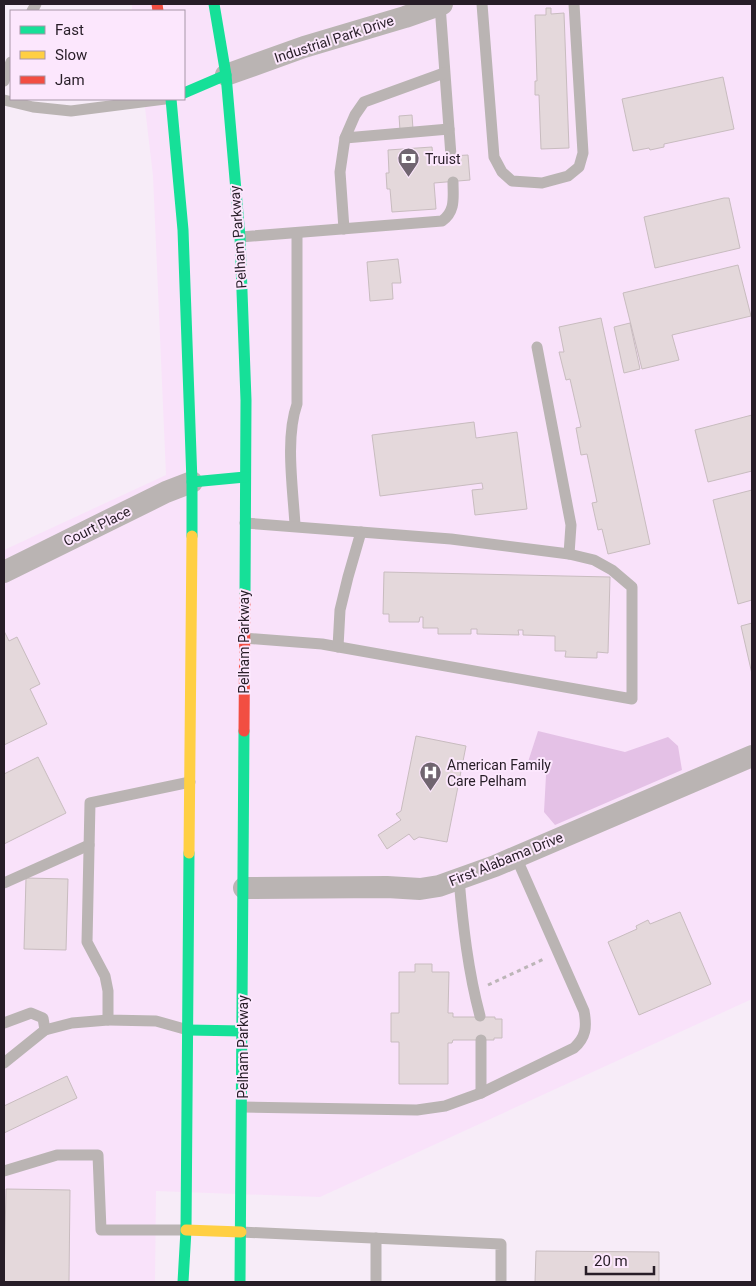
<svg xmlns="http://www.w3.org/2000/svg" width="756" height="1286" font-family="Roboto,sans-serif">
<style>
.built{fill:#f9e2fa}
.forest{fill:#e4c1e6}
.building{fill:#e4d8db;stroke:#c8bcbf}
.lines{fill:none;stroke-linecap:round;stroke-linejoin:round}
.path{stroke:#bcb5b7;stroke-width:3;stroke-dasharray:4 4;stroke-linecap:butt}
.lane{stroke:#bab4b3;stroke-width:11}
.street{stroke:#bab4b3;stroke-width:22}
.fast{stroke:#16e098;stroke-width:11}
.slow{stroke:#ffcf43;stroke-width:11}
.jam{stroke:#f24e42;stroke-width:11}
.labels{text-anchor:middle;dominant-baseline:central;stroke-width:4;stroke-linejoin:round;paint-order:stroke}
.street-label{font-size:14px;fill:#271d27;stroke:#fce7fd}
.poi-label{font-size:14px;fill:#271d27;stroke:#fce7fd;text-anchor:start}
</style>
<rect width="100%" height="100%" fill="#f7ecf8"/>
<path class="built" d="M132,4H752V999L320,1197L156,1191L155,1282H4V550L166,475L153,176L144,99H184V11H132Z"/>
<path class="forest" d="M538,731L625,752L668,737L678,746L682,770L555,825L544,812L546,775L528,762Z"/>
<g class="building">
<path d="M546,8H551V14L564,13L569,148L541,149L539,95H535V81H537L535,15H546Z"/>
<path d="M723,77L734,129L664,144V147L650,150L649,148L633,151L622,99Z"/>
<path d="M412,115L413,129L400,130L399,116Z"/>
<path d="M432,147L433,157L468,155L470,180L434,183L436,209L392,212L390,189H387L386,173H389L388,150Z"/>
<path d="M724,198H729L740,248L655,268L644,217Z"/>
<path d="M398,259L401,283H392L393,299L370,301L367,262Z"/>
<path d="M738,265L751,316L672,335L679,360L642,369L623,293Z"/>
<path d="M601,318L650,544L608,554L602,529L598,530L592,503L597,502L587,454L581,455L576,428L581,427L570,379L566,380L559,352H564L559,327Z"/>
<path d="M630,323L640,369L624,373L614,327Z"/>
<path d="M752,415V471L708,482L695,430Z"/>
<path d="M474,422L476,438L517,432L527,509L475,515L472,490L483,489L482,483L380,496L372,435Z"/>
<path d="M752,490V600L738,604L713,500Z"/>
<path d="M384,572L610,577L608,653L597,652V658L565,657L566,651H555V636L523,635V630H518L519,635L477,634V629H471V634H438V628H423V617H420L419,622H389V614H383Z"/>
<path d="M752,623V674L741,626Z"/>
<path d="M4,631L9,641L17,637L40,684L30,689L47,724L4,745Z"/>
<path d="M416,736L466,746L447,842L419,837L414,840L409,834L387,849L378,835L401,820L396,814L401,811Z"/>
<path d="M38,757L66,813L4,844V774Z"/>
<path d="M26,878L68,879L66,950L24,949Z"/>
<path d="M680,912L711,984L639,1015L608,942L637,929L636,926L648,920L650,924Z"/>
<path d="M415,964H432V972H449L448,1013H453V1017H495V1019H502V1038H494V1040H453L452,1043H448V1084H399V1042H391V1013H399V972H415Z"/>
<path d="M67,1076L77,1098L4,1133V1106Z"/>
<path d="M6,1189L70,1190L69,1282H4Z"/>
<path d="M536,1251L659,1252V1282H535Z"/>
</g>
<g class="lines">
<path class="path" d="M488,985L544,959"/>
<g class="lane">
<path d="M482,4L494,157L502,172L512,181L542,183L568,176L579,167L583,153L574,4"/>
<path d="M440,5L451,156"/>
<path d="M32,11L36,4"/>
<path d="M4,81L11,62"/>
<path d="M4,100L33,107L71,111L165,99"/>
<path d="M345,138L449,129"/>
<path d="M344,229L340,172L345,138L355,115L364,102L444,73"/>
<path d="M240,237L442,221C456,211 453,197 453,182"/>
<path d="M537,347L571,525L569,554"/>
<path d="M295,525C293,489 285,438 297,404V233"/>
<path d="M244,638L322,644L632,699V587L612,570L594,560L569,554L451,539L245,523"/>
<path d="M338,647L340,610L348,577L361,532"/>
<path d="M459,879C463,926 468,971 480,1016"/>
<path d="M4,883L89,845"/>
<path d="M4,1023L31,1013L43,1018L45,1030"/>
<path d="M188,1030L156,1021L108,1020V991L105,976L87,942L90,803L190,782"/>
<path d="M481,1040V1093"/>
<path d="M4,1063L45,1030L72,1023L108,1020"/>
<path d="M242,1107L417,1110L445,1106L481,1093L574,1048C586,1037 587,1027 584,1011L516,857"/>
<path d="M4,1171L57,1155H98L101,1230H186"/>
<path d="M241,1232L501,1244V1282"/>
<path d="M376,1238V1282"/>
</g>
<g class="street">
<path d="M226,75L304,47L405,17L442,4"/>
<path d="M4,572L166,492L192,482"/>
<path d="M244,888L387,887L420,889L439,886L495,866L752,756"/>
</g>
<g class="fast">
<path d="M214,4L226,75L240,237L246,400L245,595"/>
<path d="M184,93L226,75"/>
<path d="M171,99L183,230L192,482V536"/>
<path d="M192,482L245,477"/>
<path d="M188,1030L243,1031"/>
<path d="M183,1282L186,1230L189,853"/>
<path d="M240,1282L244,731"/>
</g>
<g class="slow">
<path d="M189,853L192,536"/>
<path d="M186,1230L241,1232"/>
</g>
<g class="jam">
<path d="M157,4L158,11"/>
<path d="M244,731L245,595"/>
</g>
</g>
<defs>
<symbol id="bank-pin" viewBox="-11 -11 22 30"><path d="M0 17L-7.5 6A9.5 9.5 0 1 1 7.5 6Z" fill="#706570" stroke="#fce7fd"/><path d="M-6-4H6V4H-6ZM0-2.3a2.3 2.3 0 1 0 0 4.6a2.3 2.3 0 1 0 0-4.6Z" fill="#fff"/></symbol>
<symbol id="hospital-pin" viewBox="-11 -11 22 30"><path d="M0 17L-7.5 6A9.5 9.5 0 1 1 7.5 6Z" fill="#706570" stroke="#fce7fd"/><path d="M-5-5h3v3.5h4V-5h3V5h-3V1.5h-4V5h-3Z" fill="#fff"/></symbol>
</defs>
<g fill-rule="evenodd">
<use href="#bank-pin" x="396" y="146" width="25" height="34"/>
<use href="#hospital-pin" x="418" y="760" width="25" height="34"/>
</g>
<g class="labels">
<g class="street-label">
<text transform="translate(334 39) rotate(-18)">Industrial Park Drive</text>
<text transform="translate(238 237) rotate(-94)">Pelham Parkway</text>
<text transform="translate(97 526) rotate(-26)">Court Place</text>
<text transform="translate(244 642) rotate(-90)">Pelham Parkway</text>
<text transform="translate(506 859) rotate(-22)">First Alabama Drive</text>
<text transform="translate(243 1047) rotate(-90)">Pelham Parkway</text>
</g>
<g class="poi-label">
<text x="425" y="159">Truist</text>
<text x="447" y="765">American Family<tspan x="447" dy="16">Care Pelham</tspan></text>
</g>
</g>
<rect width="756" height="1286" fill="none" stroke="#271d27" stroke-width="10"/>
<rect x="10" y="10" width="175" height="90" fill="#fce7fd" stroke="#a796a7"/>
<rect x="20" y="26" width="25" height="8" fill="#16e098" stroke="#a796a7"/>
<text x="55" y="35" font-size="15" fill="#271d27">Fast</text>
<rect x="20" y="51" width="25" height="8" fill="#ffcf43" stroke="#a796a7"/>
<text x="55" y="60" font-size="15" fill="#271d27">Slow</text>
<rect x="20" y="76" width="25" height="8" fill="#f24e42" stroke="#a796a7"/>
<text x="55" y="85" font-size="15" fill="#271d27">Jam</text>
<path d="M586 1266v8h68v-8" fill="none" stroke="#271d27" stroke-width="2.5"/>
<text x="594" y="1266" font-size="15" fill="#271d27" stroke="#fce7fd" stroke-width="4" paint-order="stroke">20 m</text>
</svg>
